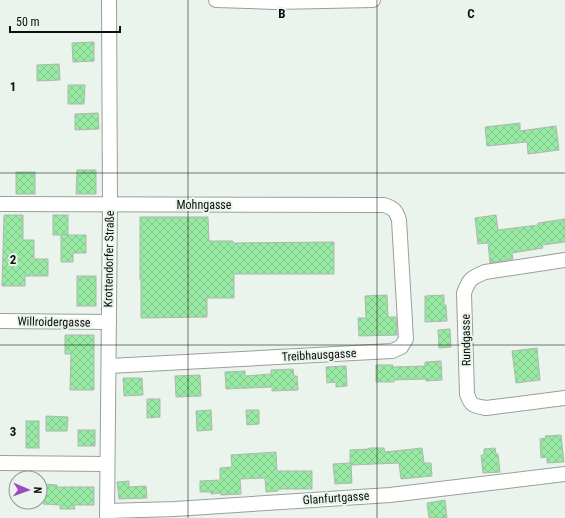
<svg xmlns="http://www.w3.org/2000/svg" width="565" height="518" font-family="'Roboto Condensed',sans-serif">
<style>
.building{fill:url(#building-cross-hatch);stroke:#afb7b0}
.lines{fill:none;stroke-linecap:round;stroke-linejoin:round}
.minor-casing{stroke:#98a099;stroke-width:16}
.minor{stroke:#fff;stroke-width:14}
.grid{fill:none;stroke:#0c0f0c;stroke-width:1;stroke-opacity:0.55}
.labels{text-anchor:middle;dominant-baseline:central;stroke-width:4;stroke-linejoin:round;paint-order:stroke}
.street-label{font-size:12px;fill:#0c0f0c;stroke:#ebf4ec}
.grid-label{font-size:13px;text-anchor:middle;font-weight:bold;fill:#0c0f0c;stroke:#ebf4ec;stroke-width:4;stroke-linejoin:round;paint-order:stroke}
</style>
<defs>
<pattern id="building-cross-hatch" width="8" height="8" patternUnits="userSpaceOnUse"><rect width="8" height="8" fill="#98e9a4"/><path d="M0 0l8 8M0 8l8-8" fill="none" stroke="#82c78c"/></pattern>
</defs>
<rect width="100%" height="100%" fill="#ebf4ec"/>
<g class="building">
<path d="M94,42V61L73,62L72,43Z"/>
<path d="M59,64L60,80L37,81V65Z"/>
<path d="M68,85H85L84,104H68Z"/>
<path d="M98,113L99,129L75,130V114Z"/>
<path d="M520,123V131L556,126L559,150L528,154L527,142L487,146L485,127Z"/>
<path d="M77,170H96V194H76Z"/>
<rect x="16" y="172" width="19" height="22"/>
<path d="M4,215H23V240H34V259H48V276H25V286H2Z"/>
<rect x="53" y="215" width="15" height="20"/>
<path d="M496,215L498,230L538,225V223L565,219V242L542,245L543,248L512,253L513,259L490,263L488,243L478,244L475,218Z"/>
<path d="M140,217H208L209,241H233V243L334,242V274H234V298H207V317L141,318V280H140Z"/>
<path d="M61,235H86V253H73V262H61Z"/>
<rect x="77" y="276" width="19" height="30"/>
<path d="M387,295L388,317H396L397,335L359,336L358,318H366L365,296Z"/>
<path d="M444,295V305H446L447,321L425,322V296Z"/>
<path d="M450,329L451,347L439,348L438,330Z"/>
<path d="M65,335H94V390H70L71,354H65Z"/>
<path d="M537,348L540,380L516,383L512,351Z"/>
<path d="M441,361L442,380L426,381V379L394,380V382H376V365H393V367L425,366V362Z"/>
<path d="M346,366L347,386L336,387V382L327,383L326,367Z"/>
<path d="M293,369L294,376H297L298,390L272,391V387L226,389L225,372L245,371V376L271,374V370Z"/>
<path d="M200,375L201,396L176,397L175,376Z"/>
<path d="M123,378H142L143,395L124,396Z"/>
<path d="M147,399H160V417L147,418Z"/>
<path d="M211,410L212,430L197,431L196,411Z"/>
<path d="M246,410H259V424L247,425Z"/>
<path d="M46,416L68,417L67,431H46Z"/>
<rect x="26" y="421" width="13" height="27"/>
<rect x="78" y="430" width="17" height="16"/>
<path d="M561,435L564,462L547,463V457L541,458L540,439L546,438L545,436Z"/>
<path d="M369,448H384L385,452L422,448L424,463H431L432,476L401,479L399,463L351,465L352,483L335,484L333,464L350,463V450L369,449Z"/>
<path d="M495,448L496,454H498L500,472L483,473L481,455H484V449Z"/>
<path d="M276,452L277,471H312V489H278V491L266,492L265,478L240,479L241,494L221,495V493L211,494V492H200V481L220,480V468L232,467L231,455Z"/>
<path d="M129,481V487L146,486L147,498L119,499L117,482Z"/>
<path d="M43,484L57,485V487H94V505H74L75,509H60V505L43,504Z"/>
<path d="M445,500L447,518H429L427,503Z"/>
</g>
<g class="lines">
<defs>
<g id="minor">
<path d="M216,0L275,2L373,0"/>
<path d="M0,204L384,205C393,208 396,210 399,220L406,339L401,347L392,351L109,366"/>
<path d="M565,260L485,272C471,278 469,279 464,293L467,394C471,406 474,406 486,408L565,398"/>
<path d="M0,321L109,322"/>
<path d="M0,463L107,464"/>
<path d="M107,511L175,509L390,495L565,474"/>
<path d="M107,518L110,204L109,0"/>
</g>
</defs>
<use href="#minor" class="minor-casing"/>
<use href="#minor" class="minor"/>
</g>
<path class="grid" d="M188,0V518M377,0V518M0,173H565M0,345H565"/>
<g class="labels">
<g class="street-label">
<text x="204" y="205">Mohngasse</text>
<text transform="translate(109 259) rotate(-89)">Krottendorfer Straße</text>
<text transform="translate(54 322) rotate(1)">Willroidergasse</text>
<text transform="translate(466 340) rotate(-91)">Rundgasse</text>
<text transform="translate(319 355) rotate(-3)">Treibhausgasse</text>
<text transform="translate(336 498) rotate(-4)">Glanfurtgasse</text>
</g>
</g>
<g class="grid-label">
<text x="282" y="18">B</text>
<text x="471" y="18">C</text>
<text x="13" y="91">1</text>
<text x="13" y="264">2</text>
<text x="13" y="436">3</text>
</g>
<g transform="translate(28 490) rotate(92)"><circle r="19" fill="#ebf4ec" stroke="#929892"/>
<path d="M0-3L7 15L0 10L-7 15Z" fill="#994cbe"/>
<text y="-6" font-size="11" font-weight="bold" text-anchor="middle" fill="#0c0f0c">N</text>
</g>
<path d="M10 26v6h110v-6" fill="none" stroke="#0c0f0c" stroke-width="2"/>
<text x="16" y="26" font-size="12" fill="#0c0f0c" stroke="#ebf4ec" stroke-width="3" paint-order="stroke">50 m</text>
</svg>
